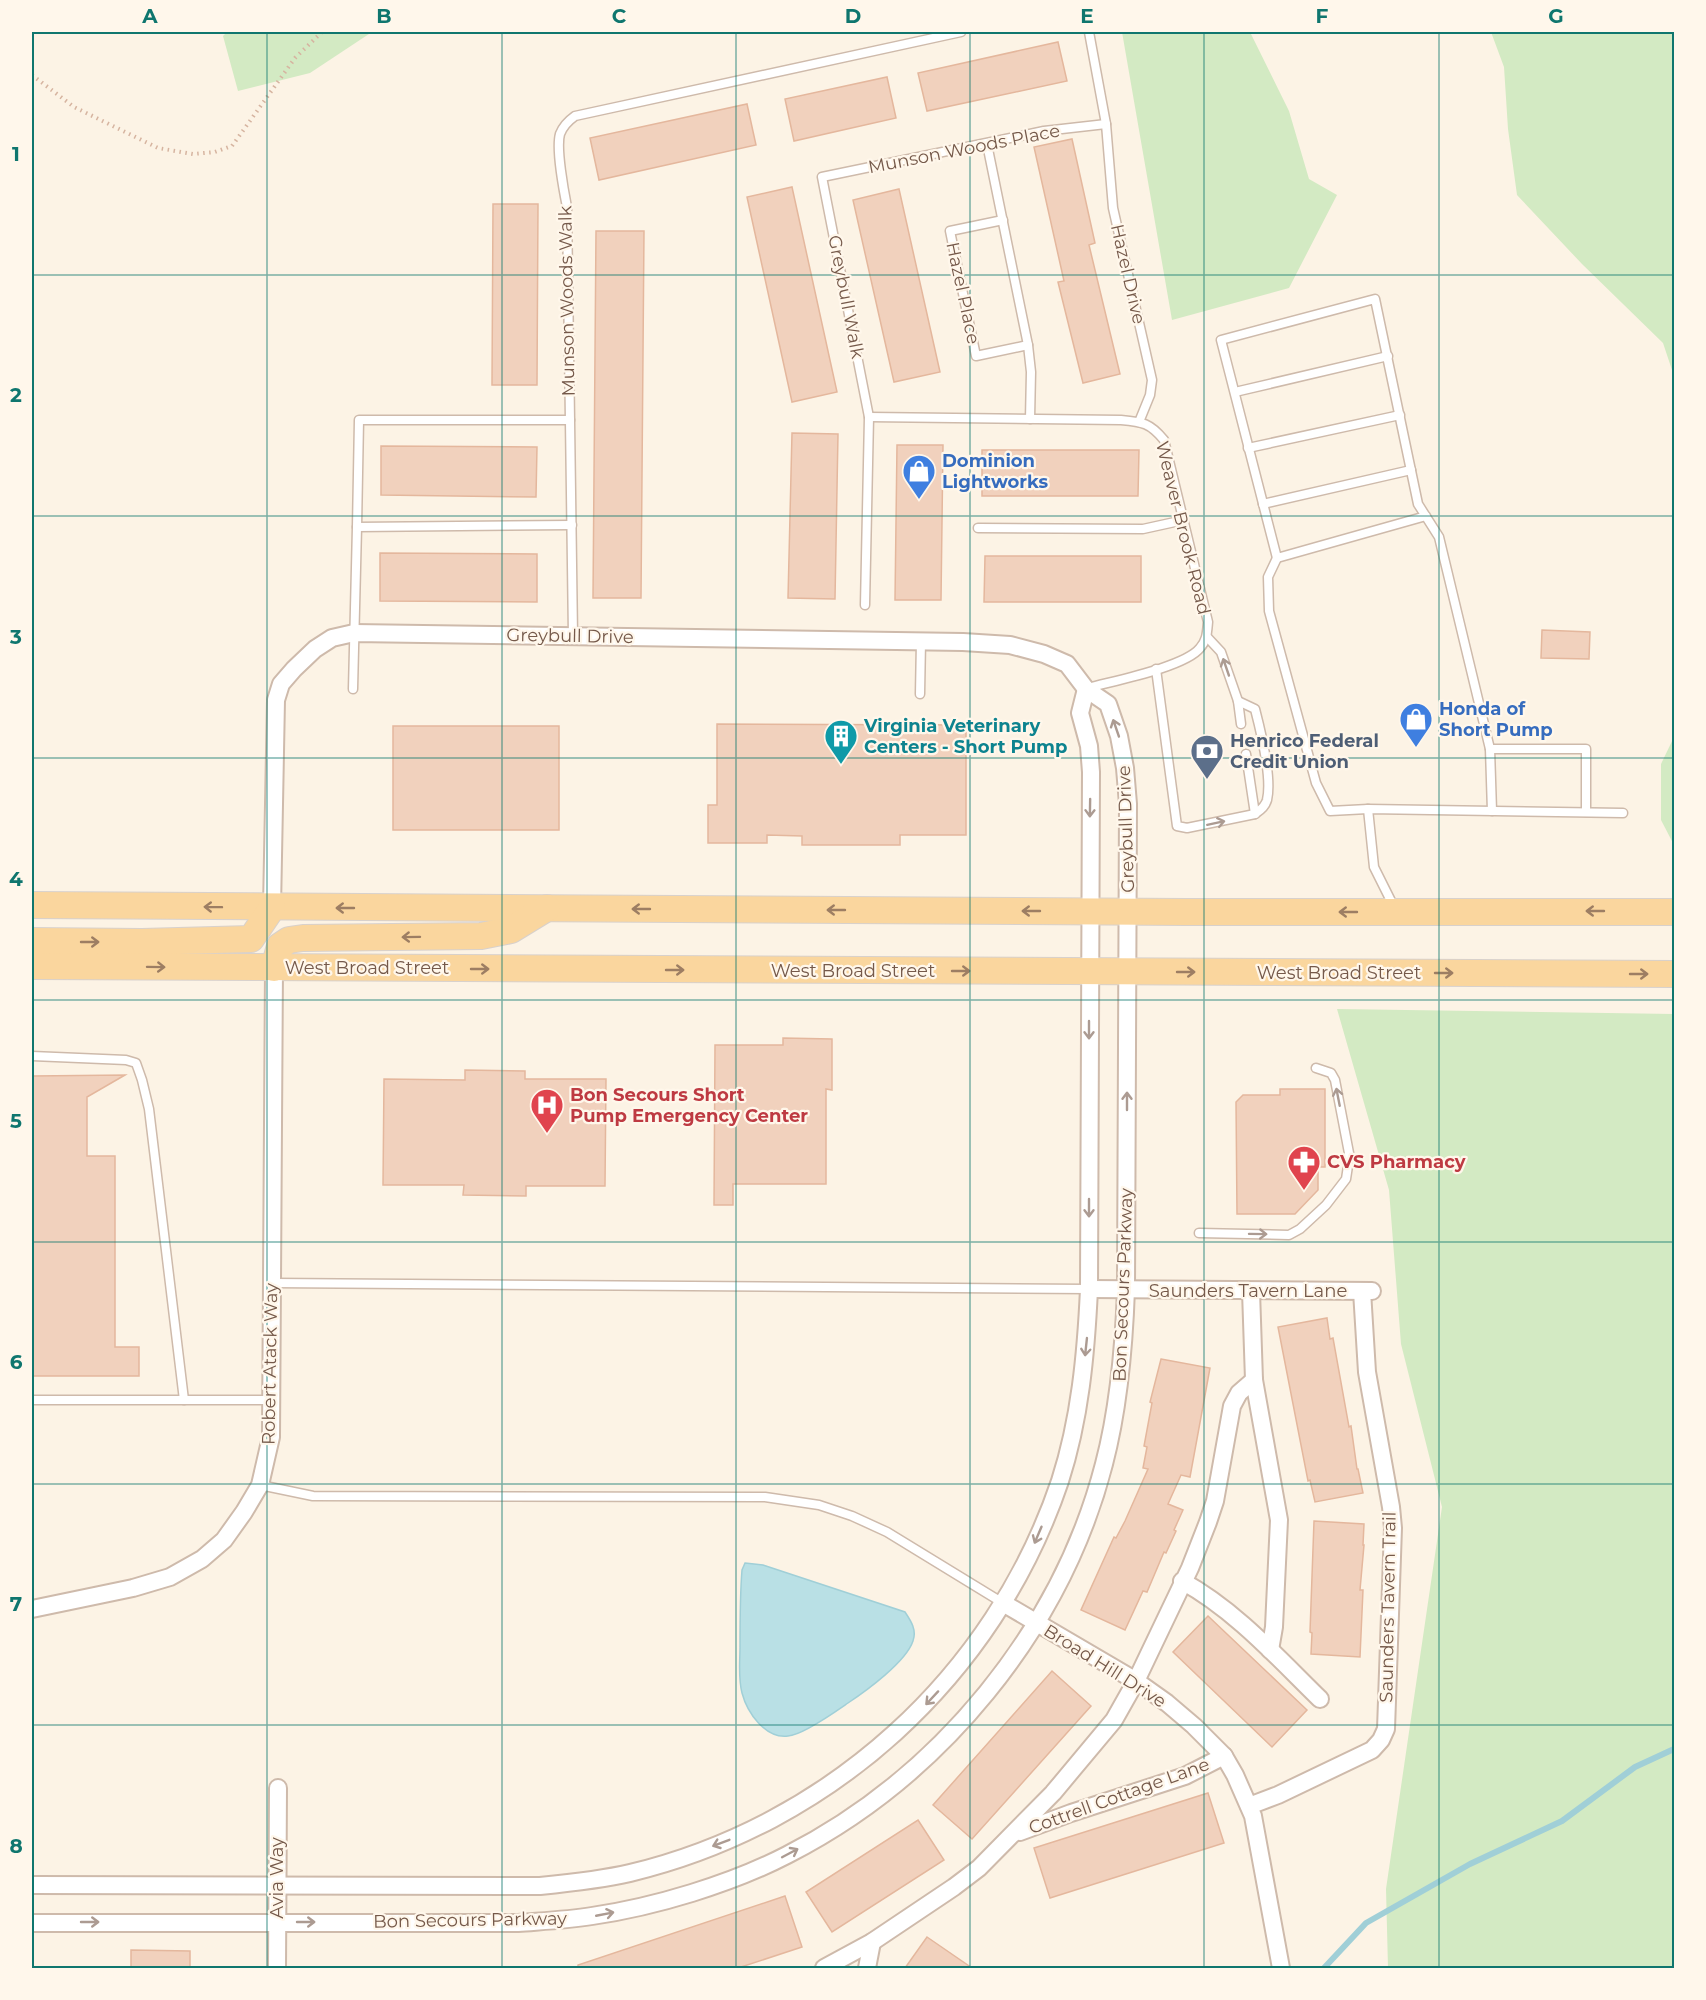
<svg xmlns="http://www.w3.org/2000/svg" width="1706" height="2000" font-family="Montserrat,sans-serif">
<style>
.green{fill:#d3eac3}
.water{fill:#b9e0e5;stroke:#a0cfd7;stroke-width:1.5}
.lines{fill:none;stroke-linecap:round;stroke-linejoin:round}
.stream{stroke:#a0cfd7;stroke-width:6}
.building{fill:#f1d1bd;stroke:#e4b79d;stroke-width:1.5}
.service-casing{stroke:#cebaab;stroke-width:11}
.minor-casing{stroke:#cebaab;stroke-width:20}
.primary-casing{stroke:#d8d1cc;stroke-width:28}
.path{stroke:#d6b4a0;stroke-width:4;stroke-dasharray:1.5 4.5;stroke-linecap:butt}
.service{stroke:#fff;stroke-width:8}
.minor{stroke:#fff;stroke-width:16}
.primary{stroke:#fad69e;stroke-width:26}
.oneway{stroke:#ac9b92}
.oneway2{stroke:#9d7e63}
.grid{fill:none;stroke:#0f766e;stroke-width:1.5;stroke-opacity:0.55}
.labels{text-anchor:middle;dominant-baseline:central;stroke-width:4.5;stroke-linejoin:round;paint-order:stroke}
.street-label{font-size:18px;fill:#75594a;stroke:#fff7eb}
.shop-label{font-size:18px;font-weight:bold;fill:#366cbe;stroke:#fff7eb;text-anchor:start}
.culture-label{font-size:18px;font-weight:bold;fill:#0d838f;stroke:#fff7eb;text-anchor:start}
.service-label{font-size:18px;font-weight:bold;fill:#4e5e75;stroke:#fff7eb;text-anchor:start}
.health-label{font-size:18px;font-weight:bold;fill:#be3a42;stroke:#fff7eb;text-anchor:start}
.neatline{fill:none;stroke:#0f766e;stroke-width:2}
.grid-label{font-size:20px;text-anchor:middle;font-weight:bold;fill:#0f766e}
</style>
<rect width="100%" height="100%" fill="#fcf3e5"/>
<g class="green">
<path d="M227,32H372L310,73L238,91L223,36Z"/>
<path d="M1122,32H1250L1289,111L1309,179L1337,195L1289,288L1172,320Z"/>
<path d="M1491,32H1674V376L1663,343L1582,264L1517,195L1508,129L1504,67Z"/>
<path d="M1674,737V845L1661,820V764Z"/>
<path d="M1337,1009L1674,1014V1968H1388L1386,1889L1442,1507L1401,1344L1389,1190Z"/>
</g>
<path class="water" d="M745,1563L763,1565L905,1612C911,1621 917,1630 913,1641C906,1662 866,1691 848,1703C835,1712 803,1735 788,1736C765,1739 747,1712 742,1693C738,1678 740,1662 740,1647C740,1621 740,1595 742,1570Z"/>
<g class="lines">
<path class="stream" d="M1324,1968L1366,1923L1470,1864L1562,1821L1635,1767L1674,1749"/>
</g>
<g class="building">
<path d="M1058,42L1067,81L927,111L918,73Z"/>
<path d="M887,77L896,118L794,141L785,99Z"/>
<path d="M747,104L756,145L599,180L590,138Z"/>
<path d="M1072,139L1095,243L1089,245L1120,374L1083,383L1058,282L1064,281L1034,147Z"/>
<path d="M792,187L837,392L792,402L747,197Z"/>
<path d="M899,189L940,372L894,382L853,200Z"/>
<path d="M493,204H538L537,385H492Z"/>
<path d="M596,231H644L641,598H593Z"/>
<path d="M792,433L838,434L835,599L788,598Z"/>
<path d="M897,445H943L941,600H895Z"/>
<path d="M381,446L537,447L536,497L381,495Z"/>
<path d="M982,450H1139L1138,496H982Z"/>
<path d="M380,553L537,554V602L380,601Z"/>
<path d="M985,556H1141V602H984Z"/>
<path d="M1542,630L1590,632L1589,659L1541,658Z"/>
<path d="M717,724L966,725V835H900V845H802V836L767,835V843H708V805H717Z"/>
<rect x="393" y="726" width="166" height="104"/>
<path d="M783,1038L832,1039V1090L826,1089V1184H733V1205H714L715,1045H783Z"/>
<path d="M465,1070L525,1071V1079H606L605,1186H526V1196L463,1195L464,1185H383L384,1079L465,1080Z"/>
<path d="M125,1075L87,1097V1156H115V1347H139V1376H32V1076Z"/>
<path d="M1280,1089H1325V1167H1318V1190L1295,1214H1237L1236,1102L1243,1095H1280Z"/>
<path d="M1327,1318L1330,1339L1333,1338L1349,1427L1351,1426L1357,1469H1358L1363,1493L1315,1502L1310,1480L1308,1481L1278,1327Z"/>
<path d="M1161,1359L1210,1368L1190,1477L1181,1475L1168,1504L1183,1510L1174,1530L1176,1531L1166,1553L1164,1552L1147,1592L1143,1591L1125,1630L1081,1610L1114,1537L1116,1538L1125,1521L1148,1469L1143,1468L1147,1447L1144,1446L1152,1403L1150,1402Z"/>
<path d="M1314,1521L1364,1524L1363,1545H1364L1360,1590H1363L1360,1657L1311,1654L1312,1633L1310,1632Z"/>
<path d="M1208,1616L1307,1710L1272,1747L1173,1652Z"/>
<path d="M1052,1671L1091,1706L972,1839L933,1805Z"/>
<path d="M1208,1793L1224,1843L1050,1898L1034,1848Z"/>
<path d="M918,1820L944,1860L832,1932L806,1892Z"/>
<path d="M785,1896L802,1947L738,1968H578V1965Z"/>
<path d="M927,1937L972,1968H905Z"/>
<path d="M131,1950L190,1951V1968H131Z"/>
</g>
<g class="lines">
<defs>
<g id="service">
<path d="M1089,32L1106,124L1113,208L1152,380L1150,395L1139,422"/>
<path d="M987,144L1028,345L1031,372L1030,419"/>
<path d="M1003,220L950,231L976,356L1028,345"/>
<path d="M1235,392L1388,356"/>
<path d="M869,417L1121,420C1143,422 1150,423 1164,440L1208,622C1207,633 1207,640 1200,648C1185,667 1113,681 1088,688"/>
<path d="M570,420H359L357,527L572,525"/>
<path d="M1248,448L1400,415"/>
<path d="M1263,504L1411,470"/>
<path d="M1426,516L1277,558L1221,340L1375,299L1418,504L1439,537L1490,749"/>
<path d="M978,528L1143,529L1184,520"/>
<path d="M1277,558L1268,577L1269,611L1316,783L1330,811L1368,809"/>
<path d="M865,605L869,417L822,177L1044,131L1106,124"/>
<path d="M573,636L567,207C564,192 556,148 560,134C563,126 568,121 575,116L961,32"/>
<path d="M1207,637L1221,652L1238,701L1241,724"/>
<path d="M1156,669L1177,826L1187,828L1255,814C1260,810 1265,807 1267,800C1272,779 1261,732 1255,709L1238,701"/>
<path d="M353,689L357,527"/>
<path d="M920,694L921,641"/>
<path d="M1246,754L1255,814"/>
<path d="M1492,811L1490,749H1586V812"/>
<path d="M1395,909L1374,867L1368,809L1623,813"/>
<path d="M32,1056L126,1060L136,1063L142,1080L149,1109L184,1400"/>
<path d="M1199,1233L1289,1235L1300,1229L1326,1205L1346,1179L1348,1166L1349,1153L1335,1080L1331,1073L1316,1068"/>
<path d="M272,1283L1089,1289"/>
<path d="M32,1400H271"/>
<path d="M260,1485L313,1496L765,1497L819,1505L852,1516L887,1532L1003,1603"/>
</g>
<g id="minor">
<path d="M1089,1289L1372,1291"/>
<path d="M1251,1291L1254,1380L1279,1520L1274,1627L1270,1650"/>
<path d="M1182,1581C1235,1610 1277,1657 1320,1699"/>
<path d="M1003,1603L1136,1681L1167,1703L1194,1726L1224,1756L1235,1775L1253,1816L1281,1968"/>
<path d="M32,1609L133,1588L170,1577L202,1559L224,1540L244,1512L260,1485L271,1437L274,968"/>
<path d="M1249,1806L1278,1795L1372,1750L1381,1740L1386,1729L1393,1528L1391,1507L1367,1372L1362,1291"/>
<path d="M1020,1832L1071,1813L1185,1776L1224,1756"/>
<path d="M32,1885L540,1886C570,1883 600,1880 630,1873C830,1825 994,1677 1060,1481C1080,1419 1086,1354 1089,1289L1091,772L1089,746L1080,713L1086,689"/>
<path d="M32,1923H518C543,1921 567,1920 592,1916C654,1907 731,1884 787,1855C940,1777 1061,1630 1104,1464C1119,1407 1124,1348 1126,1289L1128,804L1125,768L1119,736L1108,704L1086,689L1067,664L1044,654L1010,645L963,642L354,633L332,638L315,649L294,669L281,684L276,700L272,908"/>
<path d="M277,1968L278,1788"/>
<path d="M824,1968L872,1942L954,1887L979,1868L1053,1793L1114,1720L1136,1681L1190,1568L1208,1522L1215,1501L1232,1406L1239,1393L1254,1380"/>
<path d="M867,1968L872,1942"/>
</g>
<g id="primary">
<path d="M32,905L1186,912H1674"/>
<path d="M32,941L142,942L251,939L272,908"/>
<path d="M32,966L1674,974"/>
<path d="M274,968L280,946L289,940L303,938L481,936L511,930L547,908"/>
</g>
</defs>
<use href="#service" class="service-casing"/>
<use href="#minor" class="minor-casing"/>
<use href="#primary" class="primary-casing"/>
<path class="path" d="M32,75L74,107L158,148L193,154L215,152L232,146L295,58L322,32"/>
<use href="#service" class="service"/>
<use href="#minor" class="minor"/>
<use href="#primary" class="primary"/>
</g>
<defs><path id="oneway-shaft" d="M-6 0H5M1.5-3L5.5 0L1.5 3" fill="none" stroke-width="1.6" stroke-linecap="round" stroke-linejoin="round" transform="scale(1.5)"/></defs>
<g class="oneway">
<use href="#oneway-shaft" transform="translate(1226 667) rotate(-109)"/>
<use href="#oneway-shaft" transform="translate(1116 728) rotate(-109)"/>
<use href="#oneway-shaft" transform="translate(1090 808) rotate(91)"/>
<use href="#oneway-shaft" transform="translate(1216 823) rotate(-12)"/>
<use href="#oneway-shaft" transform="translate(1089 1030) rotate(90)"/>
<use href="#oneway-shaft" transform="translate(1338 1097) rotate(-101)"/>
<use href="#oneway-shaft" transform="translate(1127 1101) rotate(-90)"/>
<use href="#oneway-shaft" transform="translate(1089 1208) rotate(90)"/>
<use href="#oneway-shaft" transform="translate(1258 1234) rotate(1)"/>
<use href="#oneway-shaft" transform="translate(1086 1347) rotate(96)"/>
<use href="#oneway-shaft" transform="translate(1038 1535) rotate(113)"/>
<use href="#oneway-shaft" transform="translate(932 1698) rotate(133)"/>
<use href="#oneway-shaft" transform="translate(721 1843) rotate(159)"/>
<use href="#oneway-shaft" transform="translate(790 1853) rotate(-28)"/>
<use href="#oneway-shaft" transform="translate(605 1914) rotate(-11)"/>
<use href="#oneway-shaft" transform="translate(90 1922)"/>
<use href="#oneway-shaft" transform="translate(306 1922)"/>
</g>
<g class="oneway2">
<use href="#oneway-shaft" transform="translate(213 907) rotate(-179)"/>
<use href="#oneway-shaft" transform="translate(345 908) rotate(-180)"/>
<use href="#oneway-shaft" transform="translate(641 909) rotate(-180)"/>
<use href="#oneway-shaft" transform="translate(836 910) rotate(-180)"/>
<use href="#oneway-shaft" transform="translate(1031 911) rotate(-180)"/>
<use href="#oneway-shaft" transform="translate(1595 911) rotate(-180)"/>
<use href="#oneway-shaft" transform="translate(1348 912) rotate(-180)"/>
<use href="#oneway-shaft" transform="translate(411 937) rotate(179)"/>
<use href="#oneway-shaft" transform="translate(90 942)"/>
<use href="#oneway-shaft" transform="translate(156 967) rotate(1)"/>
<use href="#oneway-shaft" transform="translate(480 969)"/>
<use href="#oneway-shaft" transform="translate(675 970)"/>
<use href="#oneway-shaft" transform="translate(961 971)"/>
<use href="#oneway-shaft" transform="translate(1186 972)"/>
<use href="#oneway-shaft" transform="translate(1444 973)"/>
<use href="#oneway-shaft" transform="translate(1639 974)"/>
</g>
<path class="grid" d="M267,32V1968M502,32V1968M736,32V1968M970,32V1968M1204,32V1968M1439,32V1968M32,275H1674M32,516H1674M32,758H1674M32,1000H1674M32,1242H1674M32,1484H1674M32,1725H1674"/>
<defs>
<symbol id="shop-pin" viewBox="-11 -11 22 30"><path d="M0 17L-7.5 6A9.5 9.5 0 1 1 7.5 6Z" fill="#3f7fe0" stroke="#fff7eb"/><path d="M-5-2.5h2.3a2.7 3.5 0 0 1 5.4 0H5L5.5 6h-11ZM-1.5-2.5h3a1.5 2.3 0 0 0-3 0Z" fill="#fff"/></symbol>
<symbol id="building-pin" viewBox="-11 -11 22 30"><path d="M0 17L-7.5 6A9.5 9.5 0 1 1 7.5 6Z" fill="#0f9aa8" stroke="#fff7eb"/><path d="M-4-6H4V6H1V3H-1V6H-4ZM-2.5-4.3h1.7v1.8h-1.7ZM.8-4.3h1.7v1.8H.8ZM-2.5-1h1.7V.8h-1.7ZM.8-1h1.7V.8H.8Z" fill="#fff"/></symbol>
<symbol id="bank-pin" viewBox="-11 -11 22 30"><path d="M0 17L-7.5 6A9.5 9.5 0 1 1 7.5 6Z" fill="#5c6f8a" stroke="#fff7eb"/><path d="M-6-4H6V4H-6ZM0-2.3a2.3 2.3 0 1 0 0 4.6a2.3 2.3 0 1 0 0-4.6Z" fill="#fff"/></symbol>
<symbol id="hospital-pin" viewBox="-11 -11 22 30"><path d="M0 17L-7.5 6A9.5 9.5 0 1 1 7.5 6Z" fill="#e0444e" stroke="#fff7eb"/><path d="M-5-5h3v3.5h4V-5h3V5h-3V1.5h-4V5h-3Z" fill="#fff"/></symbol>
<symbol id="pharmacy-pin" viewBox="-11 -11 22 30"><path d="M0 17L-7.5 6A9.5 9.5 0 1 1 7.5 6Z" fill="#e0444e" stroke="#fff7eb"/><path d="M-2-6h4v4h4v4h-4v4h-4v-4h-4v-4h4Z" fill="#fff"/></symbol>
</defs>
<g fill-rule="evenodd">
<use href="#shop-pin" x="900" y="452" width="38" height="52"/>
<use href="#shop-pin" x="1397" y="700" width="38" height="52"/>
<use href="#building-pin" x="822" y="717" width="38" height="52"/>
<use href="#bank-pin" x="1188" y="732" width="38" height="52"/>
<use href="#hospital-pin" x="528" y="1086" width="38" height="52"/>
<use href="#pharmacy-pin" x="1285" y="1143" width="38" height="52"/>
</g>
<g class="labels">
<g class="street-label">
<text transform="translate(964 149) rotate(-11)">Munson Woods Place</text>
<text transform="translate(1128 274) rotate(77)">Hazel Drive</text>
<text transform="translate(963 293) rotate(78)">Hazel Place</text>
<text transform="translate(846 297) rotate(79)">Greybull Walk</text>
<text transform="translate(567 301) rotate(-91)">Munson Woods Walk</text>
<text transform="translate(1183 528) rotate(76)">Weaver Brook Road</text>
<text transform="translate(570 636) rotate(1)">Greybull Drive</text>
<text transform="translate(1126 829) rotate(-92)">Greybull Drive</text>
<text x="367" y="968">West Broad Street</text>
<text x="853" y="971">West Broad Street</text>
<text x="1339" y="973">West Broad Street</text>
<text transform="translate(1123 1285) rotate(-88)">Bon Secours Parkway</text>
<text x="1248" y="1291">Saunders Tavern Lane</text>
<text transform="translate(270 1364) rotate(-89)">Robert Atack Way</text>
<text transform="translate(1388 1607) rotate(-89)">Saunders Tavern Trail</text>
<text transform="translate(1105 1666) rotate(32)">Broad Hill Drive</text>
<text transform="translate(1119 1796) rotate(-20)">Cottrell Cottage Lane</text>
<text transform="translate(277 1878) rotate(-90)">Avia Way</text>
<text transform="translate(470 1920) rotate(-1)">Bon Secours Parkway</text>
</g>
<g class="shop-label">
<text x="942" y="461">Dominion<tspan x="942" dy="21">Lightworks</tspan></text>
<text x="1439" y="709">Honda of<tspan x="1439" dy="21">Short Pump</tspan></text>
</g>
<g class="culture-label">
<text x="864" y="726">Virginia Veterinary<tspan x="864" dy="21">Centers - Short Pump</tspan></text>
</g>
<g class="service-label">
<text x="1230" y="741">Henrico Federal<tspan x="1230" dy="21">Credit Union</tspan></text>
</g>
<g class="health-label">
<text x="570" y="1095">Bon Secours Short<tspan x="570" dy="21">Pump Emergency Center</tspan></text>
<text x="1327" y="1162">CVS Pharmacy</text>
</g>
</g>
<rect width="1706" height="2000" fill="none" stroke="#fff7eb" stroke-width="66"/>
<rect x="33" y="33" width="1640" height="1934" class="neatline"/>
<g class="grid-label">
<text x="150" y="23">A</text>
<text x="384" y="23">B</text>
<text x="619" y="23">C</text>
<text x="853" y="23">D</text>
<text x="1087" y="23">E</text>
<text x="1322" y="23">F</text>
<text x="1556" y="23">G</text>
<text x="16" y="161">1</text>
<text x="16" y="402">2</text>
<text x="16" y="644">3</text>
<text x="16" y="886">4</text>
<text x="16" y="1128">5</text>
<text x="16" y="1369">6</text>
<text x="16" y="1611">7</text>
<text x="16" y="1853">8</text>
</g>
</svg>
